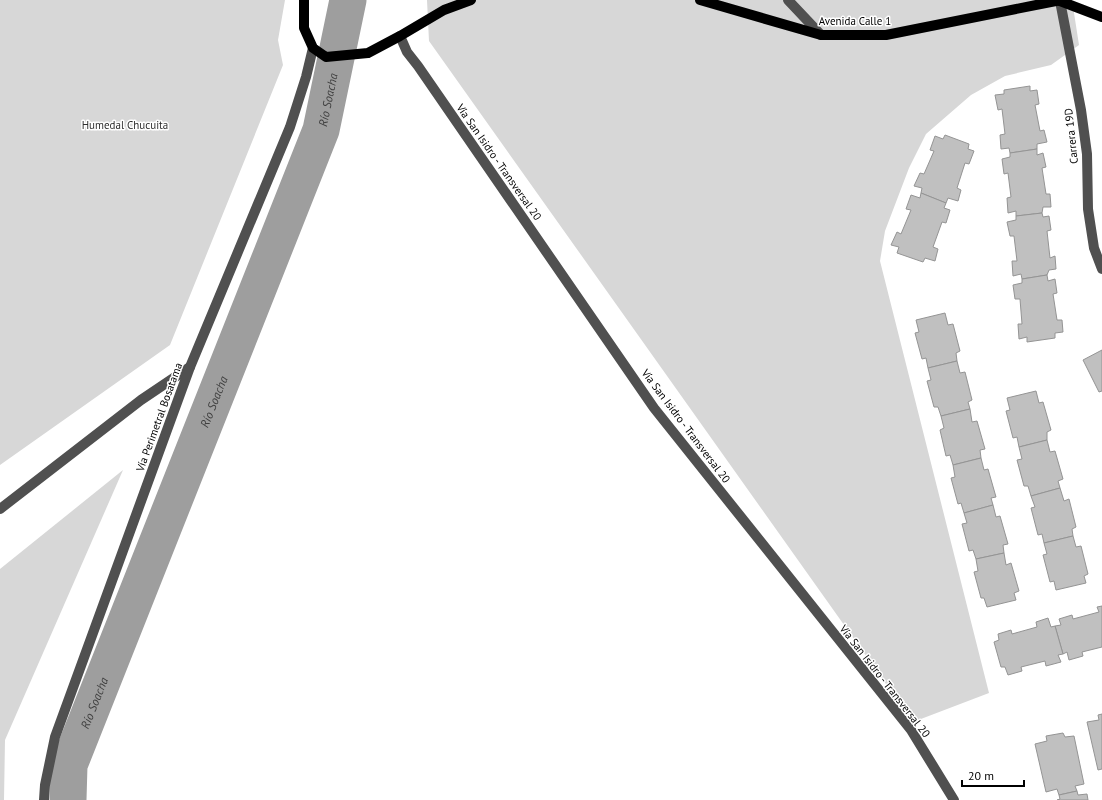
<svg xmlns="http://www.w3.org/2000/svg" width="1102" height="800" font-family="'PT Sans',sans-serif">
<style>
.green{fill:#d7d7d7}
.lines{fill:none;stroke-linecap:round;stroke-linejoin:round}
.river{stroke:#9e9e9e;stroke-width:37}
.building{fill:#c0c0c0;stroke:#949494}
.minor{stroke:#505050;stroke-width:10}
.major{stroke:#000;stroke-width:10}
.labels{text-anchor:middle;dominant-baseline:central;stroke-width:3;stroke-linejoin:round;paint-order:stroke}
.street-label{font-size:11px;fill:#000;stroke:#fff}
.park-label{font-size:11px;fill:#2e2e2e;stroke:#fff}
.water-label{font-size:12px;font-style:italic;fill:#3f3f3f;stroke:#fff}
</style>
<rect width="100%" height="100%" fill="#fff"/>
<g class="green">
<path d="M0,0H285L278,40L283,65L170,345L0,465Z"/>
<path d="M427,0H1072L1079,45L1051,65L1005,76L971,95L926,134L909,168L885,231L880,261L989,693L913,722L429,41Z"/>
<path d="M123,470L5,740L4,800H0V569Z"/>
</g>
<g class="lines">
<path class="river" id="s1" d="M68,800L69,765L321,130L348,0"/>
</g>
<g class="building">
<path d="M1030,86V91L1037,90L1039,104L1035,105L1040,131L1044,130L1047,142L1037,144V149L1010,153L1009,148L1001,149L1000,135L1005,134L1002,109L998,110L995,95L1004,94V90Z"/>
<path d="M945,135L969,144L968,149L974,151L969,164L965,163L957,188L961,190L958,201L948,198L946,203L921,193L922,188L914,186L920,173L924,174L934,151L930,150L935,136L943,139Z"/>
<path d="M1037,149V155L1043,153L1046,167L1042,168L1046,194H1050L1051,207H1043L1042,213L1016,216V211L1008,213L1007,198L1011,197L1008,173L1004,174L1002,159L1010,157V153Z"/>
<path d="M921,193L946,203L944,208L950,210L946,223L942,222L933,247L938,249L935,261L925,258L923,262L897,253L899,247L891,245L897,232L901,234L911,210L906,209L911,195L920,198Z"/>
<path d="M1042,213L1043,217L1049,216L1051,230L1047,231L1050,258L1055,256L1056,269L1049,270L1047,275L1022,279L1021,274L1013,276L1012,261H1017L1014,236H1010L1007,222L1016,220V216Z"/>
<path d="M1047,275L1048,281L1055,279L1057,293L1053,294L1057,320H1062L1063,332L1055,333V338L1027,342V337L1019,339L1018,324H1022L1020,299H1015L1013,285L1022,283V279Z"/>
<path d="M945,313L948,325L953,324L960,351L956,353L957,361L928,368L926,358L922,359L915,333L919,332L916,320Z"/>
<path d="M1102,350V391L1099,392L1083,360Z"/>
<path d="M957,361L960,373L965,372L972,400L968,402L970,409L941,416L938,407H934L927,381L931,380L928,368Z"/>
<path d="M1036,391L1039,403L1043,402L1051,430L1047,432V440L1019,447L1017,437L1013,438L1006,411L1010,410L1007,398Z"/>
<path d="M970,409L972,422L977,421L985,449L980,450L981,458L953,465L950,455L946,456L940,430L944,428L941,416Z"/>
<path d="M1047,440L1050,452L1055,451L1063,479L1058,481L1060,488L1031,496L1028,486H1024L1017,460L1022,459L1019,447Z"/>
<path d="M981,458L984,470L988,469L996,497L991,498L993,505L964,513L961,503L958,504L951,478L955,477L953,465Z"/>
<path d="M1060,488L1064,501L1069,499L1076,527L1072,529L1073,536L1044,543L1042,534L1038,535L1031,508L1035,507L1031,496Z"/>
<path d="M993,505L996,517L1000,516L1008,544L1003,545L1004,553L976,559L973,550L969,551L962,524L967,523L964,513Z"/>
<path d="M1073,536L1076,547L1081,546L1088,574L1084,576L1086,583L1056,590L1054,581L1050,582L1043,555L1047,554L1044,543Z"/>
<path d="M1004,553L1006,565L1011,563L1019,591L1014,593L1016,600L987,607L984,598H981L974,572L978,571L976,559Z"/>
<path d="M1102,606V647L1082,652L1083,656L1069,660L1067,652L1063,654L1055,626L1061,625L1059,619L1072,615L1073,619L1099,612L1097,607Z"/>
<path d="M1048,618L1051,627L1055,626L1063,654L1058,655L1061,662L1046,666L1045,661L1021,667L1022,671L1008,675L1005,667H1001L994,642L999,640L998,634L1011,630L1012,634L1037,627L1036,622Z"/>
<path d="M1102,714V769L1098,770L1087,722L1099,720L1098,715Z"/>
<path d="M1063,733L1065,737L1074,736L1084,784L1075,786L1077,791L1059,795L1057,789L1046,792L1035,744L1047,741L1046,736Z"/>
<path d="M1077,791L1078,795L1087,794L1088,800H1057L1060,799L1059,795Z"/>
</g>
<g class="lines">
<g class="minor">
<path d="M788,0L821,35"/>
<path d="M1060,1L1081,110L1087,154L1088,209L1094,248L1102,269"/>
<path d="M400,36L407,52L418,66L654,408L911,730L954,800"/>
<path d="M0,509L141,400L190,367"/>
<path d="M44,800L45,785L55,737L190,367L290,127L306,77L313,48"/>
</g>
<g class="major">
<path d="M304,0V28L313,48L326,57L368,53L400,36L444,10L471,0"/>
<path d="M700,0L821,35H886L1061,0"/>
<path d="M1060,1L1102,17"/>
</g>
</g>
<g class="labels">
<g class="street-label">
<text x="855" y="21">Avenida Calle 1</text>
<text transform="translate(1071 136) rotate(-96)">Carrera 19D</text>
<text transform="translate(499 162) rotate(55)">Vía San Isidro - Transversal 20</text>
<text transform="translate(159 417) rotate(-70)">Vía Perimetral Bosatama</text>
<text transform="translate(686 426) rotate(53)">Vía San Isidro - Transversal 20</text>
<text transform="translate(885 681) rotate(52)">Vía San Isidro - Transversal 20</text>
</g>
<g class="park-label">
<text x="125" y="125">Humedal Chucuita</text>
</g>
<g class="water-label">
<text stroke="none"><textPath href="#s1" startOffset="749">Río Soacha</textPath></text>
<text stroke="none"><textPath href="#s1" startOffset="426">Río Soacha</textPath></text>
<text stroke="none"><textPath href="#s1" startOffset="102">Río Soacha</textPath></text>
</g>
</g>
<path d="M962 780v6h62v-6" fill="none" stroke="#000000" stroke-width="2"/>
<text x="968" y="780" font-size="12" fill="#000000" stroke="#ffffff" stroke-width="3" paint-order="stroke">20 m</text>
</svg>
